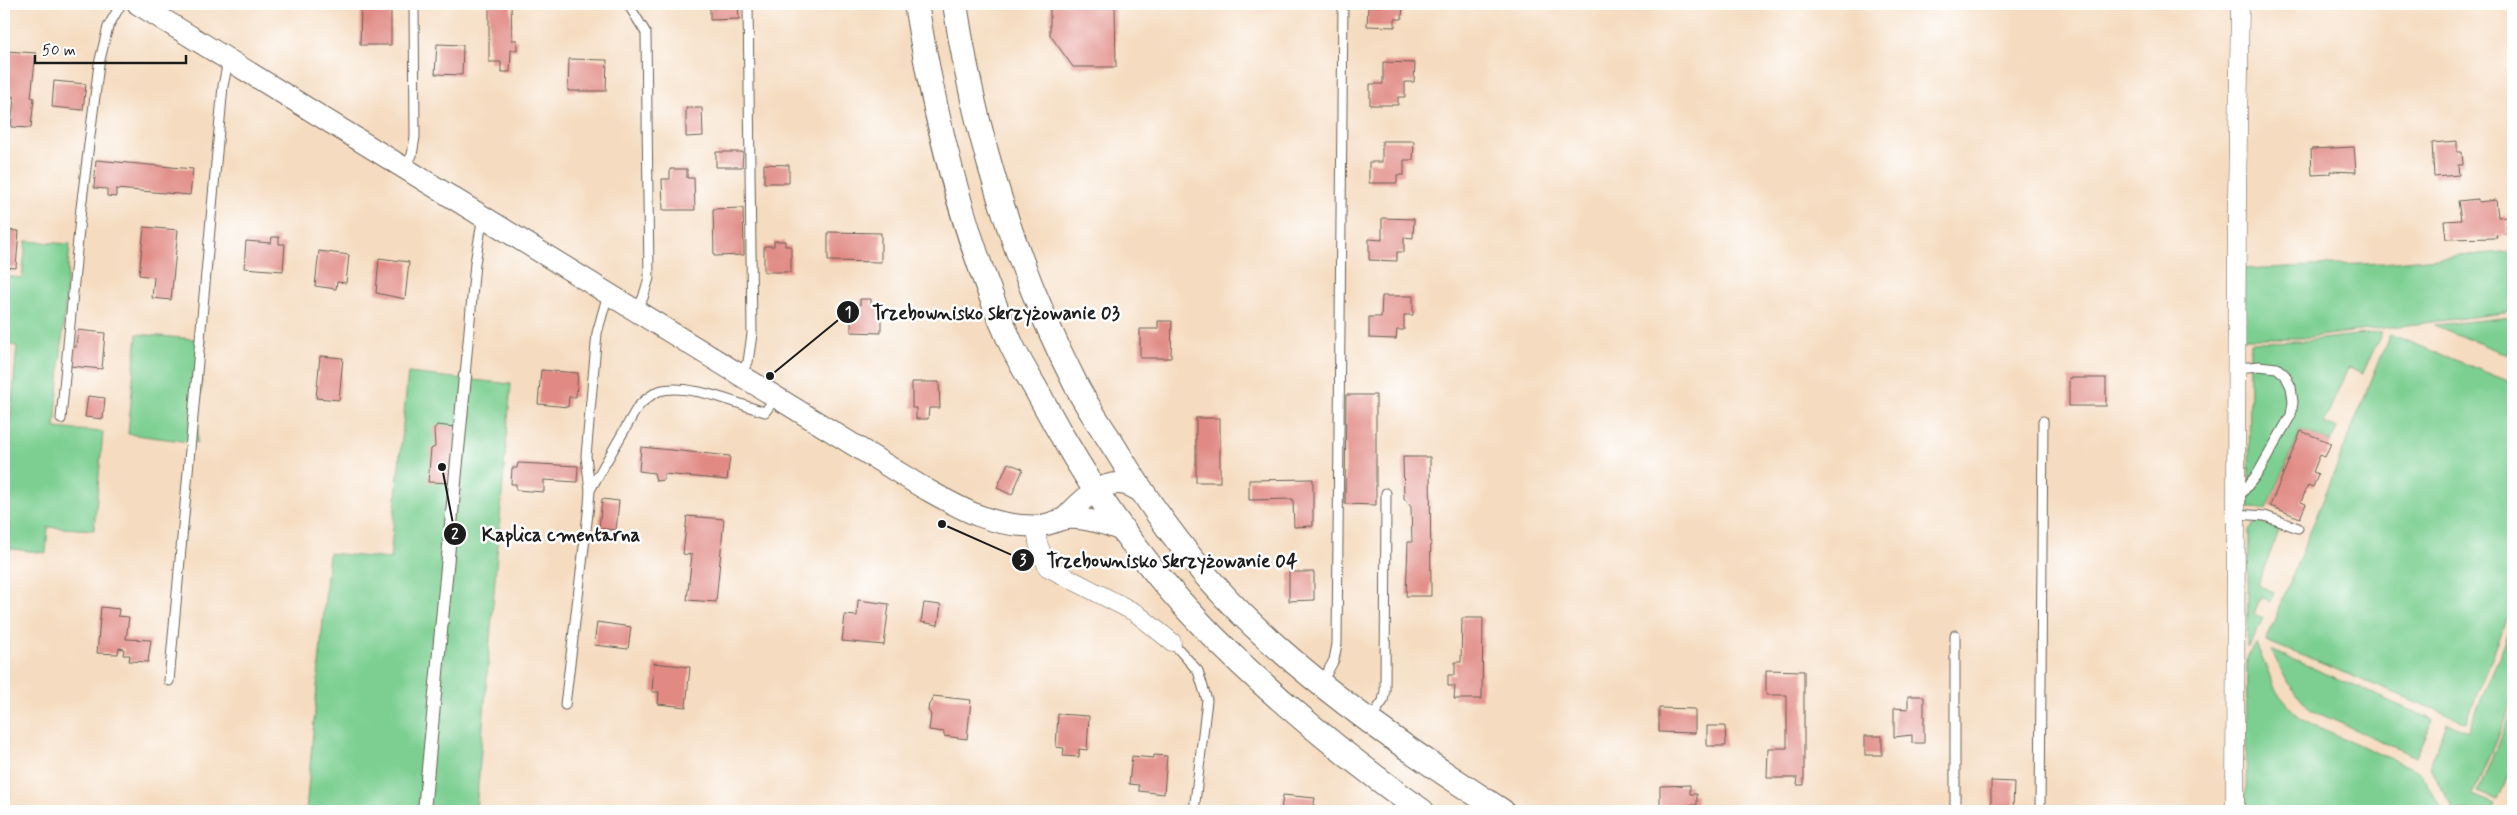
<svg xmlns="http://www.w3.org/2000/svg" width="2517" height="815" font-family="Mynerve,sans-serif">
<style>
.green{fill:#7bcf91;stroke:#4c7656}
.building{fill:#e18a84}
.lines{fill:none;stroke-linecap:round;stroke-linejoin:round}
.service-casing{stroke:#685f55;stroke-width:11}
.pedestrian-casing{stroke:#685f55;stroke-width:14}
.minor-casing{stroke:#685f55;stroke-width:19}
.tertiary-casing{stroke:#685f55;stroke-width:23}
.secondary-casing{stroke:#685f55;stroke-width:26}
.service{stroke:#fff;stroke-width:9}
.pedestrian{stroke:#fff;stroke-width:12}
.minor{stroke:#fff;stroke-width:18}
.tertiary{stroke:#fff;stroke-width:21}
.secondary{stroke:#fff;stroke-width:24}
.leader{fill:none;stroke:#1c1c1c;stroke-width:2}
.callout-dot{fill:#1c1c1c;stroke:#fff;stroke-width:2}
.mark-label{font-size:15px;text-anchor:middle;font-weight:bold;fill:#fff}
.callout-label{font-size:19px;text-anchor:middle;font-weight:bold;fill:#1c1c1c;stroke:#fff;stroke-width:5;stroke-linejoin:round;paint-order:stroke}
</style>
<rect width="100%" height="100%" fill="#fff"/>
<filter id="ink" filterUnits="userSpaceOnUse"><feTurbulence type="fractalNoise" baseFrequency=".02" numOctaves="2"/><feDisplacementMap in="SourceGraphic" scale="10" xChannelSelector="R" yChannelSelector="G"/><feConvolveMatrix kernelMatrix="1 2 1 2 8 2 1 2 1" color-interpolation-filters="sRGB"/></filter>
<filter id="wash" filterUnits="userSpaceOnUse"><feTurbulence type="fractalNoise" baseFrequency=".0096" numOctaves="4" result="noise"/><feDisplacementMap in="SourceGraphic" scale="20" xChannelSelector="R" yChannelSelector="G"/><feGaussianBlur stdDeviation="1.12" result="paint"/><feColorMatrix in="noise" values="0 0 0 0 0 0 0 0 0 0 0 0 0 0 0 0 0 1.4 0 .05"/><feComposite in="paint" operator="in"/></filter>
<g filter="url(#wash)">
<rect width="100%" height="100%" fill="#f5dbbf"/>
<g class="green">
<path d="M26,241L70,244L55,428L103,432L94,530L48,527L46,553L4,548V491L17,346L4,344V276L22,278Z"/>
<path d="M2513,251V312L2302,338H2240L2242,269L2384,263Z"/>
<path d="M2513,317V357L2434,325Z"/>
<path d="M2382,332L2363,373L2348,367L2324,423L2337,429L2331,442L2301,430L2267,509L2249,508L2250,342L2304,341Z"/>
<path d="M137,334L205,340L197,443L128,434Z"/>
<path d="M2390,334L2513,383V605L2466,722L2266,641Z"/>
<path d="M408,373L511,384L476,811H306L329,553L390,559Z"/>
<path d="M2258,522L2280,529L2257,585L2274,592L2270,601L2261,597L2254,614L2263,618L2254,638L2247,648L2249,530L2255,523Z"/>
<path d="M2513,623V700L2473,795L2495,804L2492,811H2455L2429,767L2447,723L2468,731Z"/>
<path d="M2256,644L2277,692L2300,719L2419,771L2444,811H2246L2247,658Z"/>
<path d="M2271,650L2433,720L2416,757L2311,710L2288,683Z"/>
<path d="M2513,707V764L2498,800L2478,792Z"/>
</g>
<g id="blocks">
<g class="building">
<path d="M361,4H387V7H391V45H360Z"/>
<path d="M489,4H511L512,40H517V50H511L510,72H501V62H489Z"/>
<path d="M710,4H738L739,19L710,20Z"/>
<path d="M1050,4H1115L1116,67H1073L1050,35Z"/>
<path d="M1380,4H1403L1402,19H1395V27L1367,26L1368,6H1380Z"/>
<path d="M437,44L463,45L462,75L435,74Z"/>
<path d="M6,51L36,53L31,97L34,98L31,128L11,127L14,97H10L11,90L4,89Z"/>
<path d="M569,59L607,60L606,91H568Z"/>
<path d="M1383,62L1415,63L1414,82H1405V97H1398V105H1370V84H1383Z"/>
<path d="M54,81L86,84L83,110L52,107Z"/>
<path d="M686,108H702L703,136L686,137Z"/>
<path d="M1382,141H1414L1413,160H1404V175H1397V183H1369V162H1382Z"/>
<path d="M2457,141V152H2462L2463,165H2458L2459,175L2434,177L2432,143Z"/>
<path d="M2354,147L2356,172L2330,171V174L2312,175L2311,149Z"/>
<path d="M716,152H743L742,167H716Z"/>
<path d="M96,160L193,169L190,195L116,189V197L107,196V189L94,188Z"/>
<path d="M764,164L789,165V183H764Z"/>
<path d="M670,169H687V178H694L695,210H663L662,179H670Z"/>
<path d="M2478,199V202L2496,200L2498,217L2506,216L2507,234L2496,235L2497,238L2446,239L2444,221L2461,220L2458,201Z"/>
<path d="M743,208L744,255L714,256L713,209Z"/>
<path d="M1382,218L1414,219L1413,238L1404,237V252H1397V261L1369,260V239L1382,240Z"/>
<path d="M144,227L178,230L171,300L152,298L154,277L139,275Z"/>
<path d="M4,230L19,231L16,268L4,267Z"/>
<path d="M828,232L881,233V262L828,261Z"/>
<path d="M272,237H279V244H285L283,271L244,268L246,241L271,243Z"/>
<path d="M774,241H785V246H791V272H764V246H774Z"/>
<path d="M319,251L349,255L346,283L337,282L336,289L315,286Z"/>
<path d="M379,258L409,262L405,299L376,293Z"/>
<path d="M1382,296H1413V315H1404V330H1397L1396,339L1369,338V317H1381Z"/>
<path d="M860,299H871V305H881V333L851,332V305H860Z"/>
<path d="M1158,321H1172L1171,358H1140V329H1158Z"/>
<path d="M78,330L105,333L102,369L70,366L72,347H76Z"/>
<path d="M320,356L343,358L339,400L316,398Z"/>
<path d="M541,370L578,373L576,397H569L568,407L538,404Z"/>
<rect x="2069" y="378" width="37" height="28"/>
<path d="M912,382H939L940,408H929L928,419H916V408H912Z"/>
<path d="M1346,395H1376V505L1345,504Z"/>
<path d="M88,396L105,398L103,419L85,417Z"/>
<rect x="1196" y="418" width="24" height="64"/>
<path d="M437,425L455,427L452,483L428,482L431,449L435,447L434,429Z"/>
<path d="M2301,431L2331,443L2325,457L2320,455L2313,472L2318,474L2313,487L2308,485L2301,502L2306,504L2300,518L2270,506Z"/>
<path d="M641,447L730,456L727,480L664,474V480L656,481L654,473L639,471Z"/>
<path d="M1403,457H1430L1431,596H1406L1408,542H1412L1411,507L1404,498Z"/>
<path d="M518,463L578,466L577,482L544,480V492L516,490V484H511L512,468H517Z"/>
<path d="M1008,463L1023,469L1012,495L997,488Z"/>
<path d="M1313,479V526L1294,527L1293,499L1249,500V480Z"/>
<path d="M602,499L619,501L616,530L599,528Z"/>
<path d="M687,516L724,519L716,602L687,600L692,555L683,554Z"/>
<path d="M1289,572H1314V600L1289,601Z"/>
<path d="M858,600L889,604L884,645L842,641L845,615L857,616Z"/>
<path d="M924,603L941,605L938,625L921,622Z"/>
<path d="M101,607L119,609L118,616L129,617L126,639L151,640L148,662L129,661L130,655H123L124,649L119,648L118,654L97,653Z"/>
<path d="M1462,618H1483L1482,699H1454L1455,686H1448V675H1455V662H1461Z"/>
<path d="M597,622L631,627L628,649L594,645Z"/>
<path d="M654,663L690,667L686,707L658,704L659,692H652Z"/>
<path d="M1766,670L1804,671V785H1797L1798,778H1767L1768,748H1787V695H1766Z"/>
<path d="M933,696L971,700L967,739L944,736V732L929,730L931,714L928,711L929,704L932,702Z"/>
<path d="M1908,696H1924V743H1912V735L1894,737V708L1908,709Z"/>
<path d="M1659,708L1695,709V733L1659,732Z"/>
<path d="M1058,714L1089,716L1087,750L1079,749V757L1063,756L1064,748L1056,747Z"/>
<path d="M1707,726H1725L1726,746H1707Z"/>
<rect x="1865" y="736" width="17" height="19"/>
<path d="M1154,755L1167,756L1164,794L1139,791V785L1129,784L1132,756L1154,758Z"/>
<path d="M1991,781L2014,782L2013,811H1991Z"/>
<path d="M1690,785V794H1697V805H1690V811H1660V786Z"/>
<path d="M1283,795L1315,798L1313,811H1281Z"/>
</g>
</g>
</g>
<g filter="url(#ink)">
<use href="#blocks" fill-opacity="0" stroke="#685f55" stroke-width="1"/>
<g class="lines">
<defs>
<g id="service">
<path d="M628,4L646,33L649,278L643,298L636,310"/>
<path d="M405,168L412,155L415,137L414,4"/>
<path d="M2237,368L2259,366L2277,368L2285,375L2291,387L2293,402L2291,415L2258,473L2238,498"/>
<path d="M739,374L748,362L752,334L748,4"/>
<path d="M465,376L475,263L483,216"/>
<path d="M61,419L81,208L99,64L108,27L121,4"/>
<path d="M590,490L637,408C643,401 650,395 659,391C686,382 738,404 765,412L776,397"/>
<path d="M2236,514L2265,516L2298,528"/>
<path d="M1955,635V811"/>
<path d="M1172,642L1198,671L1207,700L1194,811"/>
<path d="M169,681L223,86L228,61"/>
<path d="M1321,684L1334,660L1337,644L1343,4"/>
<path d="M565,705L589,505L590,490L586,456L597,333L608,294"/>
<path d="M1369,721L1383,701L1385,691L1386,493"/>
<path d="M2040,811L2043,421"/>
</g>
<path id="pedestrian" d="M424,811L465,376"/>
<g id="minor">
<path d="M1036,527L1038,543L1047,567L1136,613L1172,642"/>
<path d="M2235,811L2237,199L2240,4"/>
</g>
<g id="tertiary">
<path d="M138,4L922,487C960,508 989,526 1033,526C1044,527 1053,522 1063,519C1082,516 1106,524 1123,531"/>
<path d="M1064,519C1078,504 1100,480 1123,484C1129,485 1136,489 1141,492"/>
</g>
<g id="secondary">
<path d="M916,4C935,120 963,238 1012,346C1021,365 1033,383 1043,402C1086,482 1137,557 1200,623C1263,689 1347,758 1422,811"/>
<path d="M955,4C975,137 1015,265 1076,385C1087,407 1103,429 1116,450C1154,513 1200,575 1254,626C1329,697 1415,755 1502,811"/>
</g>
</defs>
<use href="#service" class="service-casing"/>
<use href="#pedestrian" class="pedestrian-casing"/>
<use href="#minor" class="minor-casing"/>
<use href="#tertiary" class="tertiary-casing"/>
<use href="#secondary" class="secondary-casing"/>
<use href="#service" class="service"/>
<use href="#pedestrian" class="pedestrian"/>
<use href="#minor" class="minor"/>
<use href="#tertiary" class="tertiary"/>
<use href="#secondary" class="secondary"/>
</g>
</g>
<path class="leader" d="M770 376L848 312M442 467L455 534M942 524L1023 560"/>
<g class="callout-dot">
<circle cx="770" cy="376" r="5"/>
<circle cx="442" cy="467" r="5"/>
<circle cx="942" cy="524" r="5"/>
<circle cx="848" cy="312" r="12"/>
<circle cx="455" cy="534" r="12"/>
<circle cx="1023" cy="560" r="12"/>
</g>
<g class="mark-label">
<text x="848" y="317">1</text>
<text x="455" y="539">2</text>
<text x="1023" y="565">3</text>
</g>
<g class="callout-label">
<text x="996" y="319">Trzebownisko skrzyżowanie 03</text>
<text x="561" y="541">Kaplica cmentarna</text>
<text x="1172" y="567">Trzebownisko skrzyżowanie 04</text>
</g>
<rect width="2517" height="815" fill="none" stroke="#fff" stroke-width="20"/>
<path d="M35 55v8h151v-8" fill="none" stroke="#1c1c1c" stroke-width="2.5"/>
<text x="42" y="55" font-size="15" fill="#1c1c1c" stroke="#ffffff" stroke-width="4" paint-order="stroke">50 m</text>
</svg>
